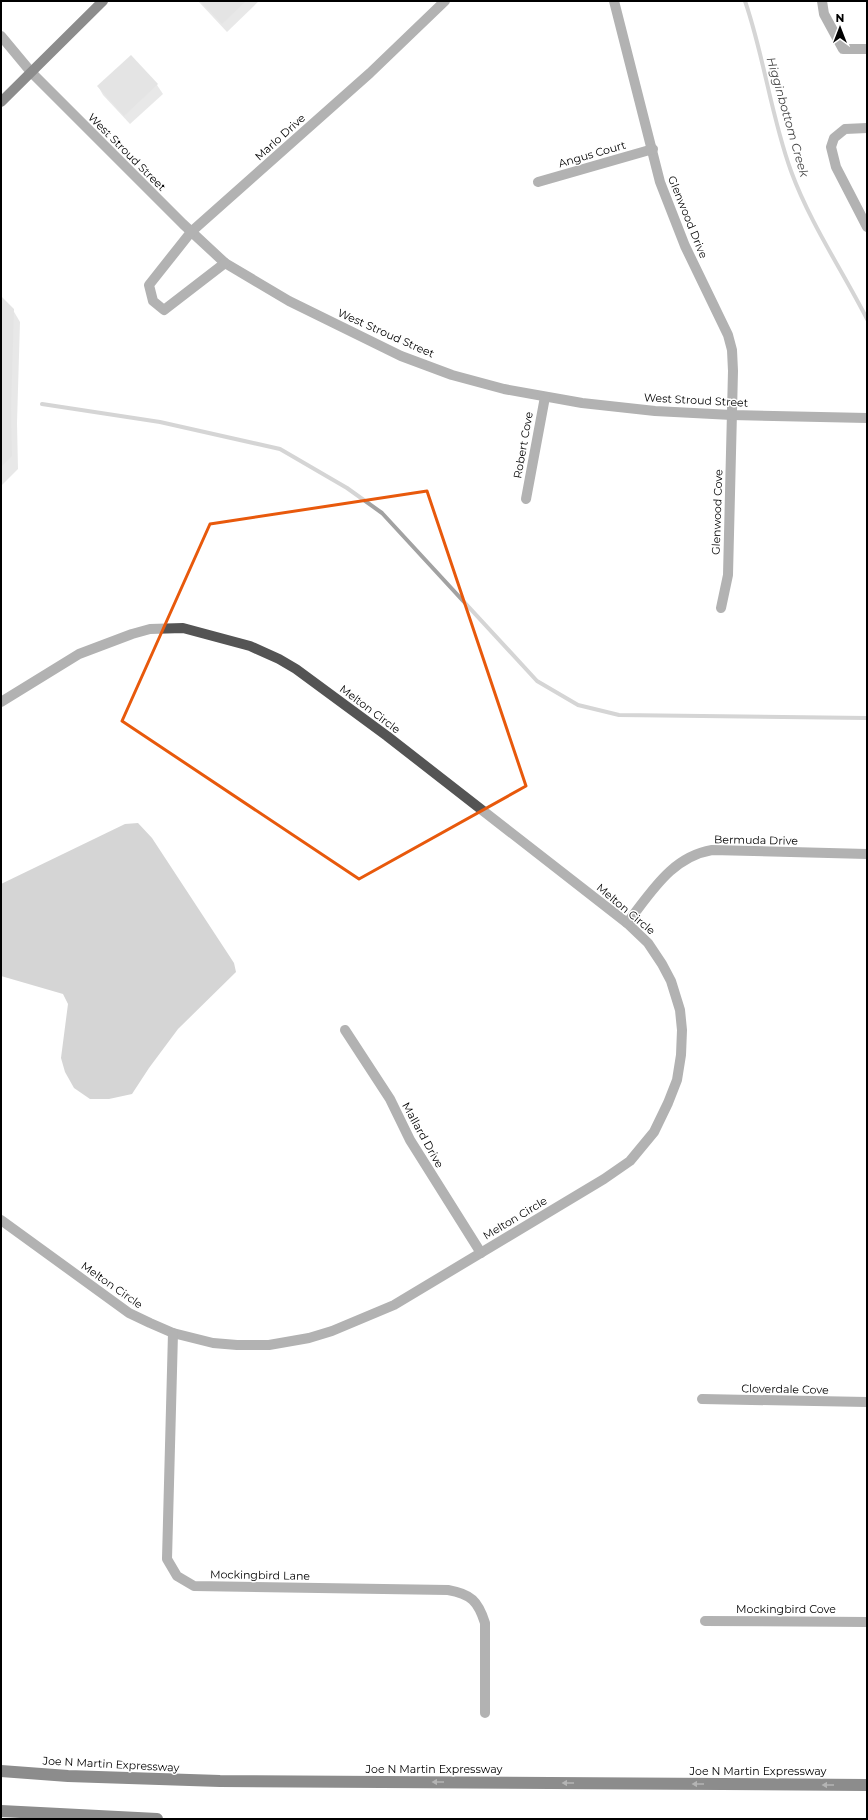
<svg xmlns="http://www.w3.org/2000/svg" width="868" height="1820" font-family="Montserrat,sans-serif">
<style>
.water{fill:#a2a2a2}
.shadow{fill:#0003}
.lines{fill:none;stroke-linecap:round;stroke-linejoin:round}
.stream{stroke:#a2a2a2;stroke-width:4}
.building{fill:#c4c4c4}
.minor{stroke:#545454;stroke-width:10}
.major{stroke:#000;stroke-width:10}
.highway{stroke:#000;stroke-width:12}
.oneway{fill:#595959}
.marked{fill:none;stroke:#e8590c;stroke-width:3;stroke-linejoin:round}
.labels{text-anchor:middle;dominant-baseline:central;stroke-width:3;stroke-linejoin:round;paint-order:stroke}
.street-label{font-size:11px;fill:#000;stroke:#fff}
.water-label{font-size:12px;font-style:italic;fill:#434343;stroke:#fff}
</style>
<rect width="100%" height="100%" fill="#fff"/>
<path class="water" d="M138,823L152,838L234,963L236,972L178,1029L149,1068L132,1094L109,1099H90L74,1088L65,1072L61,1058L68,1004L63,994L1,976V884L125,824Z"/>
<g class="shadow">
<path d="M198,1H259L227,32Z"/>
<path d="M131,56L157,85L163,94L130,124L103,95L98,86Z"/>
<path d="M1,297L13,310L20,322L17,423L18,469L1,486Z"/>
</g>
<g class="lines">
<g class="stream">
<path d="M745,1C764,56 771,116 791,171C810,223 842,270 867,319"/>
<path d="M42,404L160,422L280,449L347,488L382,513L537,681L578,705L619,715L867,718"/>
</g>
</g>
<g class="building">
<path d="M200,1H246L222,24Z"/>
<path d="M131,55L158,84L124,116L97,86Z"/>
<path d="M1,296L14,309L11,410L12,456L1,467Z"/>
</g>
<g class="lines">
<g class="minor">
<path d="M614,1L660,182L685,246L728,335L732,350L733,371L728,575L721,608"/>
<path d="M822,1L824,14L843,49H867"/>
<path d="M1,36L31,72L183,224L225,263L289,301L401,356L452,375L504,389L582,403L655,411L732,415L867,418"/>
<path d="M867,128L845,129L834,138L831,147L836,167L867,227"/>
<path d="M538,182L653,149"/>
<path d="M225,263L164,310L153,301L149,285L191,232L370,73L445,1"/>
<path d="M526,499L545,397"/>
<path d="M1,702L79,654L132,634L150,629L183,628L250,646L279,659L296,669L387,736L627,923L648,943L662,964L671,981L680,1010L682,1030L681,1055L677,1080L668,1103L654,1132L630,1161L604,1179L394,1305L332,1331L309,1338L269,1345H237L213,1343L173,1333L150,1323L129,1313L1,1220"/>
<path d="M627,923C651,893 671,857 712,850L867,854"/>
<path d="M345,1030L390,1099L410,1140L481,1253"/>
<path d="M173,1333L167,1559L177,1576L194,1586L448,1590C471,1594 478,1601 485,1623V1713"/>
<path d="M702,1399L867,1402"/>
<path d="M705,1621L867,1622"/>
</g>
<path class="major" d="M1,102L103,1"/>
<g class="highway">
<path d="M1,1771L68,1776L220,1781L867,1785"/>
<path d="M1,1811L157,1819"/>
</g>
</g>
<defs><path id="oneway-solid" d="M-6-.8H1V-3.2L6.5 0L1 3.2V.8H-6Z"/></defs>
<g class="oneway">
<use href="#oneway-solid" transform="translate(438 1782) rotate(-180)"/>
<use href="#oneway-solid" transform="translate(568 1783) rotate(-180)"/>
<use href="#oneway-solid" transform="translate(698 1784) rotate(-180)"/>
<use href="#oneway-solid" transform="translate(828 1785) rotate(-180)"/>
</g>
<path d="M0 0H868V1820H0ZM427,491L526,786L359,879L122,721L210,524Z" fill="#fff" fill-opacity=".55" fill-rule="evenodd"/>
<path class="marked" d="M427,491L526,786L359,879L122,721L210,524Z"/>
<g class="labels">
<g class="street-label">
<text transform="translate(280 137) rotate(-42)">Marlo Drive</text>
<text transform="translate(127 152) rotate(45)">West Stroud Street</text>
<text transform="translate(592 154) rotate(-16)">Angus Court</text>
<text transform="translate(688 217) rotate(68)">Glenwood Drive</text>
<text transform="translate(386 333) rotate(24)">West Stroud Street</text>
<text transform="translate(696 400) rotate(3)">West Stroud Street</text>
<text transform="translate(523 445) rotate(-80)">Robert Cove</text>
<text transform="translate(717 512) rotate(-88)">Glenwood Cove</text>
<text transform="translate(370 709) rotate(37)">Melton Circle</text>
<text transform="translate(756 840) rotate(1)">Bermuda Drive</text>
<text transform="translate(626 909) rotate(40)">Melton Circle</text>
<text transform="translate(423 1135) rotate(61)">Mallard Drive</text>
<text transform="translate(515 1218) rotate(-31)">Melton Circle</text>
<text transform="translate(112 1285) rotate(35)">Melton Circle</text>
<text transform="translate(785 1389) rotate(1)">Cloverdale Cove</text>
<text transform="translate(260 1575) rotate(1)">Mockingbird Lane</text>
<text x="786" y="1609">Mockingbird Cove</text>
<text transform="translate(111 1764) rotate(3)">Joe N Martin Expressway</text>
<text x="434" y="1769">Joe N Martin Expressway</text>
<text x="758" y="1771">Joe N Martin Expressway</text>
</g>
<g class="water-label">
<text transform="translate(788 117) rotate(74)">Higginbottom Creek</text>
</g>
</g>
<rect width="868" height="1820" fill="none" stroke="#000000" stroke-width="4"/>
<g transform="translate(840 28)" stroke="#ffffff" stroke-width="3" paint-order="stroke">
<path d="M0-3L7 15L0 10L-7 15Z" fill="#000000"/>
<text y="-6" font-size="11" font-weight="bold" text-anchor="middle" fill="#000000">N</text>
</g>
</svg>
